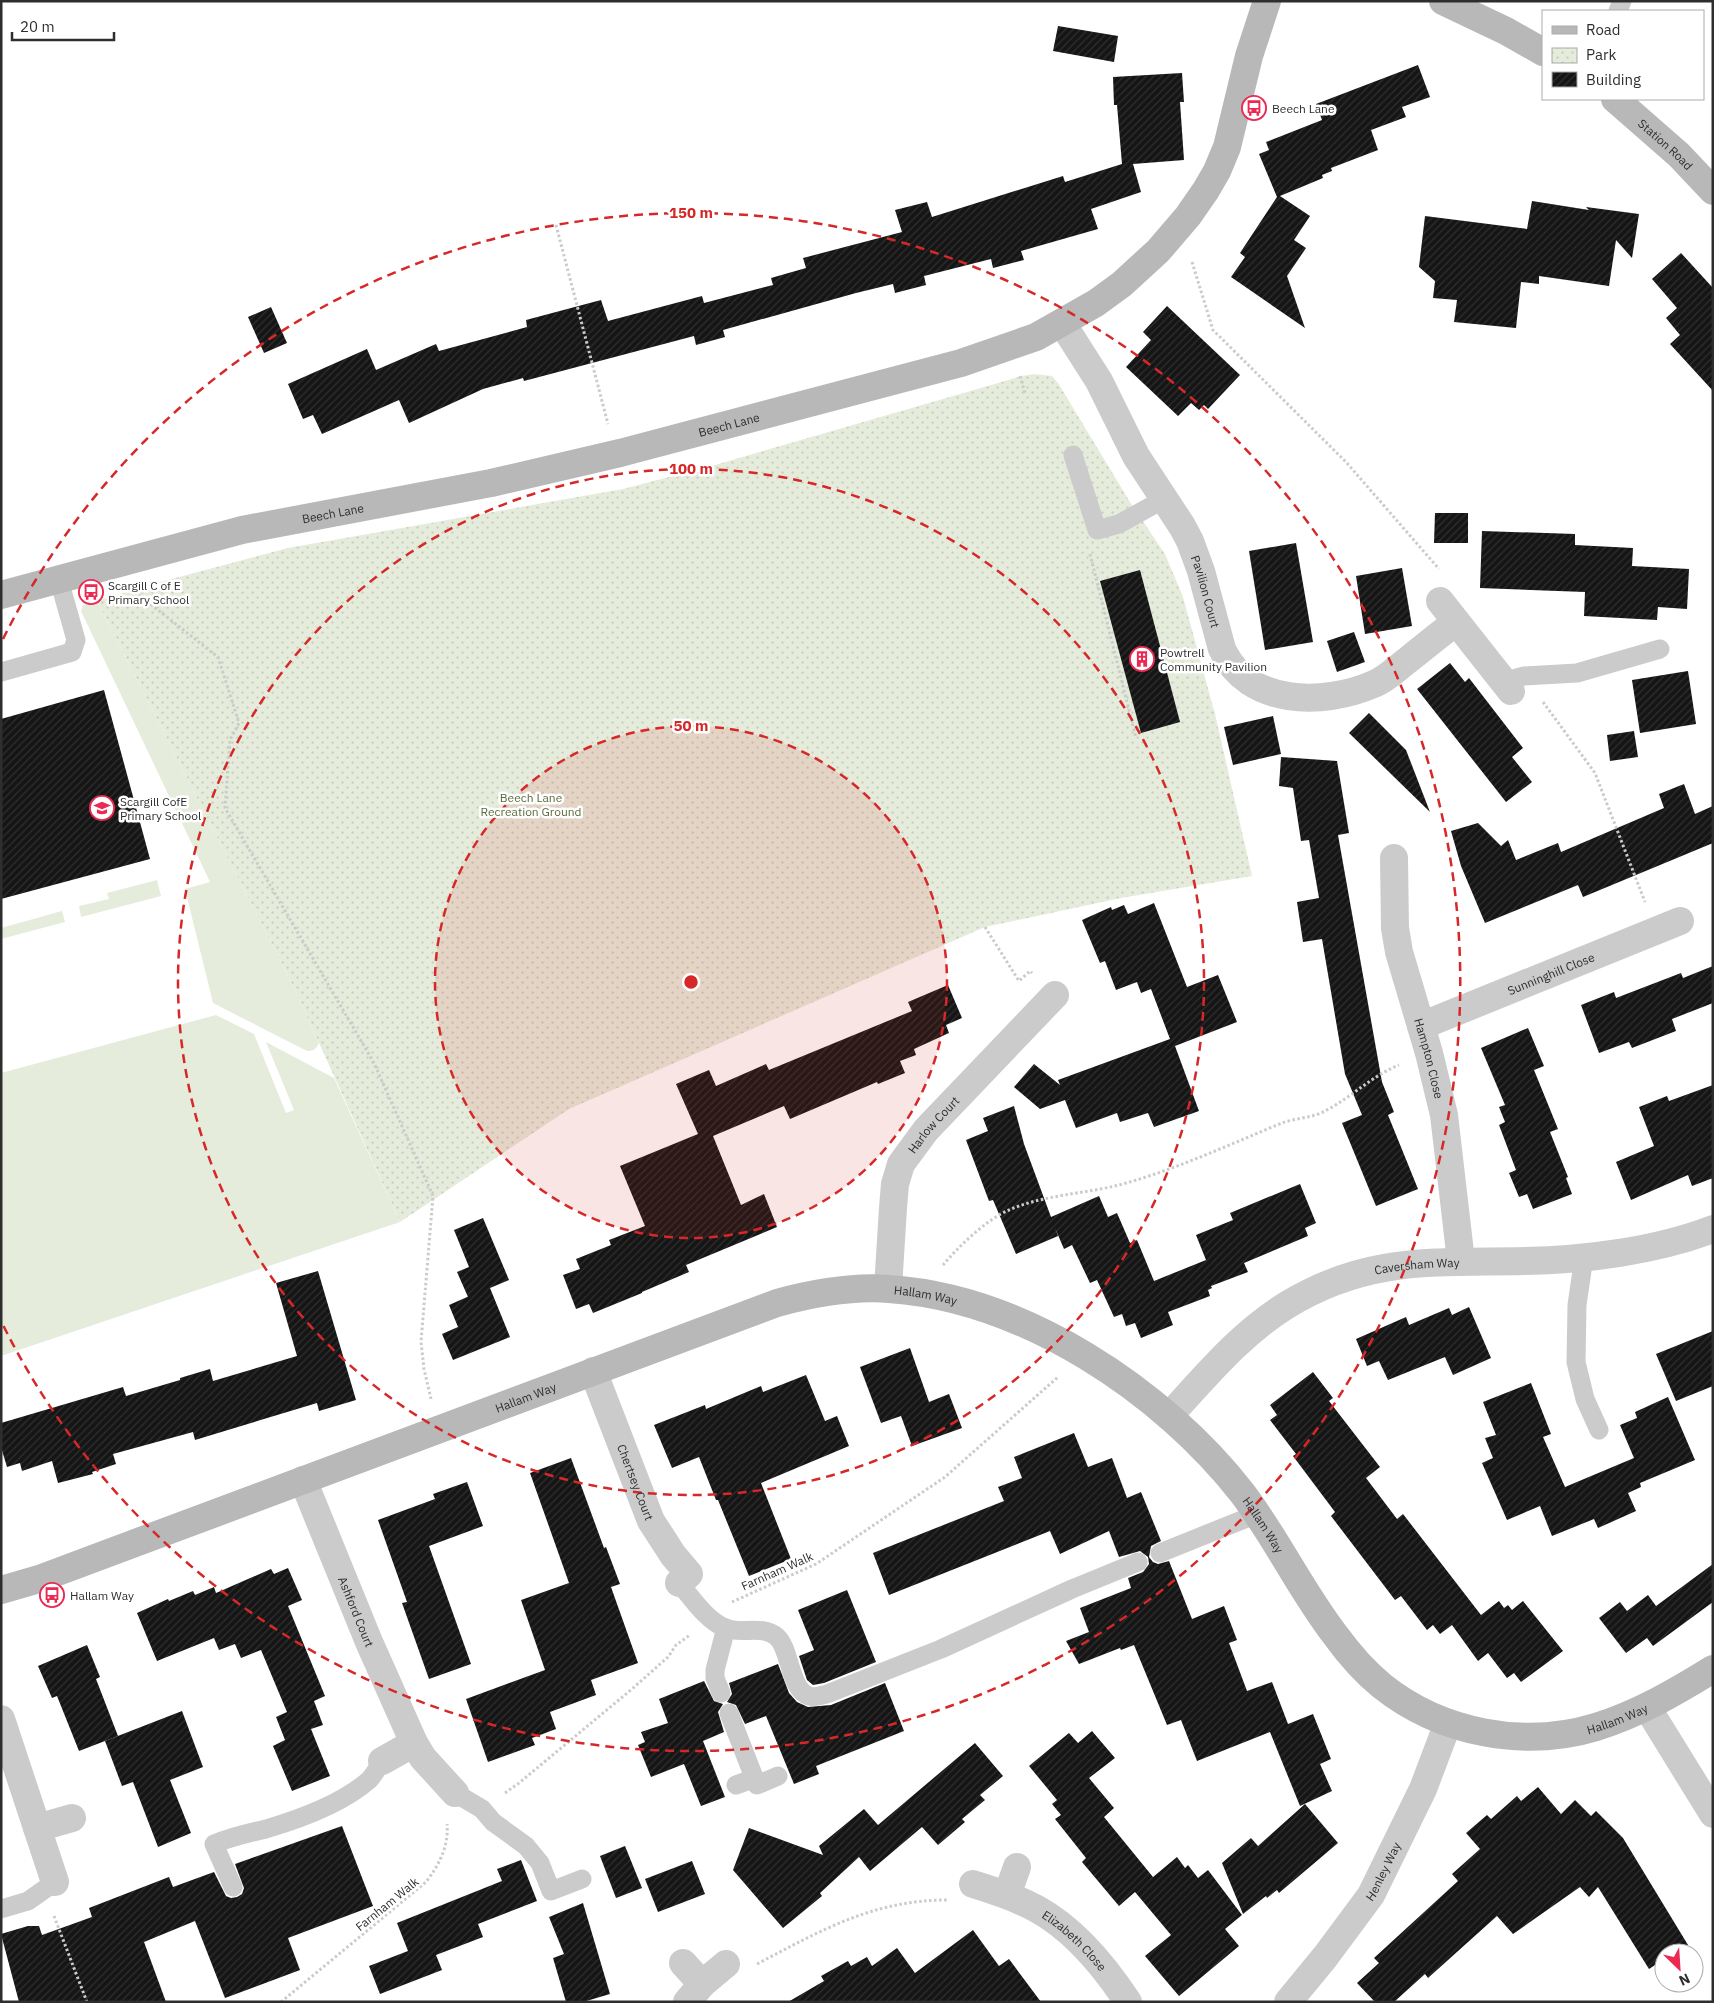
<svg xmlns="http://www.w3.org/2000/svg" width="1714" height="2003" font-family="'IBM Plex Sans',sans-serif">
<style>
.grass{fill:#e6ecdb}
.park{fill:url(#park-dots)}
.building{fill:url(#building-hatch)}
.lines{fill:none;stroke-linecap:round;stroke-linejoin:round}
.path{stroke:#cbcbcb;stroke-width:3;stroke-dasharray:2.5 2.5;stroke-linecap:butt}
.lane{stroke:#cbcbcb;stroke-width:19}
.street{stroke:#cbcbcb;stroke-width:28}
.secondary{stroke:#b8b8b8;stroke-width:28}
.ring{fill:none;stroke:#d62828;stroke-width:2.5;stroke-dasharray:9 6}
.labels{text-anchor:middle;dominant-baseline:central;stroke-width:5;stroke-linejoin:round;paint-order:stroke}
.poi-label{font-size:12px;fill:#2e2e2e;stroke:#fff;text-anchor:start}
.street-label{font-size:12px;fill:#2e2e2e;stroke:#fff}
.park-label{font-size:12px;fill:#586b3a;stroke:#fff}
.centre{fill:#d62828;stroke:#fff;stroke-width:2.5}
.ring-label{font-size:15px;text-anchor:middle;font-weight:bold;fill:#d62828;stroke:#fff;stroke-width:5;stroke-linejoin:round;paint-order:stroke}
</style>
<defs>
<pattern id="park-dots" width="8" height="8" patternUnits="userSpaceOnUse" patternTransform="scale(1.25)"><rect width="8" height="8" fill="#e6ecdb"/><path d="M2 2h.1M6 6h.1" fill="none" stroke="#c6cbbc" stroke-width="1.8" stroke-linecap="round"/></pattern>
<pattern id="building-hatch" width="6" height="6" patternUnits="userSpaceOnUse" patternTransform="scale(1.25)"><rect width="6" height="6" fill="#151515"/><path d="M-1 1l2-2M0 6l6-6M5 7l2-2" fill="none" stroke="#2f2f2f"/></pattern>
</defs>
<rect width="100%" height="100%" fill="#fff"/>
<g class="grass">
<path d="M97,601L296,992L319,1043C316,1049 314,1051 307,1051L213,1003L185,889L210,882L81,611L83,605Z"/>
<path d="M157,880L161,896L81,917L79,906L109,899L107,893Z"/>
<path d="M62,911L65,922L1,939V928Z"/>
<path d="M216,1015L254,1034L286,1113L294,1110L266,1042L334,1078L400,1222L1,1356V1073Z"/>
</g>
<path class="park" d="M1034,374L1052,376L1058,383L1130,502L1165,554L1183,597L1215,714L1252,876L1121,898L985,927L569,1109L400,1222L296,992L97,601L138,588L288,548L623,489L715,465L1022,376Z"/>
<g class="building">
<path d="M1058,26L1118,36L1114,62L1053,51Z"/>
<path d="M1418,65L1430,97L1402,107L1406,117L1371,130L1378,150L1331,168L1332,171L1322,175L1323,178L1280,196L1310,216L1294,240L1306,248L1287,276L1305,328L1231,277L1245,257L1240,253L1277,197L1259,154L1269,150L1266,142L1322,120L1316,104Z"/>
<path d="M1182,73L1184,102H1180L1184,160L1133,164L1141,192L1091,209L1098,229L1021,251L1024,260L993,268L991,259L924,276L926,285L895,293L893,284L856,293L723,330L725,337L696,345L694,336L524,381L523,378L483,389L409,423L399,400L322,434L313,415L303,419L288,384L367,349L376,370L436,344L439,351L527,327L526,320L601,300L608,321L702,296L704,303L773,285L771,278L806,268L803,258L902,232L895,210L927,202L932,217L1063,176L1065,182L1122,164L1117,105H1114L1113,77Z"/>
<path d="M1532,201L1589,210L1586,207L1639,214L1632,258L1616,240L1609,286L1539,276V284L1521,282L1516,328L1454,322L1457,300L1433,298L1435,281L1419,267L1425,216L1527,229Z"/>
<path d="M1681,253L1713,288V391L1670,344L1680,335L1666,318L1677,308L1652,279Z"/>
<path d="M1167,306L1240,375L1208,409L1204,405L1199,410L1191,403L1178,416L1126,367L1151,340L1143,332Z"/>
<path d="M271,307L287,343L264,353L248,317Z"/>
<path d="M1435,513H1468V543H1434Z"/>
<path d="M1482,531L1575,534V545L1633,548L1632,566L1689,569L1687,609L1658,607L1657,620L1584,616L1585,592L1480,588Z"/>
<path d="M1296,543L1313,642L1265,650L1249,551Z"/>
<path d="M1402,568L1412,626L1365,634L1356,576Z"/>
<path d="M1140,570L1180,722L1141,733L1100,581Z"/>
<path d="M1354,632L1365,662L1337,672L1327,641Z"/>
<path d="M1450,663L1465,682L1469,678L1523,748L1512,757L1532,782L1506,802L1417,689Z"/>
<path d="M1688,671L1696,724L1640,733L1632,680Z"/>
<path d="M104,690L150,859L1,899V719Z"/>
<path d="M1369,713L1406,750L1430,812L1349,733Z"/>
<path d="M1273,716L1281,754L1233,765L1224,727Z"/>
<path d="M1634,731L1638,757L1610,761L1607,735Z"/>
<path d="M1281,757L1337,761L1349,833L1338,835L1382,1082L1394,1112L1388,1115L1418,1189L1376,1206L1342,1123L1362,1115L1345,1074L1322,939L1303,942L1297,902L1319,898L1309,840L1301,841L1293,788L1279,786Z"/>
<path d="M1684,784L1695,814L1713,806V843L1583,897L1578,885L1485,923L1461,866L1451,831L1478,823L1501,846L1508,840L1516,860L1558,843L1561,852L1664,808L1659,794Z"/>
<path d="M1154,903L1187,987L1218,975L1237,1022L1175,1046L1199,1111L1154,1127L1148,1113L1120,1122L1117,1113L1076,1128L1065,1100L1040,1109L1014,1087L1034,1064L1060,1085L1058,1080L1170,1039L1151,989L1141,993L1137,982L1116,990L1105,961L1100,963L1082,920L1111,907L1112,910L1124,905L1128,914Z"/>
<path d="M1713,966V1003L1672,1019L1676,1031L1632,1048L1629,1042L1599,1053L1581,1005L1614,992L1616,998L1681,973L1683,978Z"/>
<path d="M948,985L962,1018L946,1025L949,1033L914,1049L916,1055L900,1061L905,1073L878,1084L877,1082L790,1119L784,1106L713,1136L741,1205L764,1194L777,1227L686,1265L689,1272L642,1292V1293L593,1313L589,1304L576,1309L563,1275L580,1269L576,1259L611,1245L609,1240L645,1226L620,1166L698,1134L676,1084L709,1070L716,1086L766,1064L769,1070L912,1011L908,1002Z"/>
<path d="M1528,1028L1544,1066L1534,1070L1558,1129L1550,1132L1568,1177L1566,1178L1572,1194L1533,1209L1527,1194L1519,1197L1509,1173L1516,1170L1499,1125L1505,1122L1499,1107L1505,1105L1481,1048Z"/>
<path d="M1713,1085V1178L1692,1186L1688,1175L1631,1200L1616,1162L1654,1146L1639,1107L1667,1096L1669,1101Z"/>
<path d="M1014,1106L1024,1144L1051,1217L1099,1196L1108,1217L1117,1213L1130,1243L1137,1240L1154,1281L1206,1260L1196,1235L1233,1220L1230,1213L1300,1184L1316,1223L1305,1228L1308,1236L1244,1263L1248,1272L1211,1286L1212,1288L1208,1290L1210,1296L1168,1312L1173,1325L1141,1338L1135,1323L1126,1326L1122,1314L1114,1317L1097,1280L1090,1283L1072,1245L1064,1249L1055,1228L1058,1236L1016,1254L993,1200L989,1201L966,1140L988,1131L983,1118Z"/>
<path d="M483,1218L509,1280L490,1288L510,1337L453,1360L442,1334L458,1327L449,1305L474,1294L468,1297L457,1272L469,1267L454,1230Z"/>
<path d="M318,1271L356,1400L319,1411L317,1403L195,1440L193,1432L113,1454L116,1464L92,1472L93,1474L58,1483L52,1461L22,1471L20,1463L7,1467L1,1447V1423L123,1387L126,1396L180,1380V1378L210,1369L213,1381L297,1356L276,1283Z"/>
<path d="M1469,1307L1491,1358L1453,1375L1445,1357L1388,1380L1379,1361L1367,1366L1356,1339L1406,1317L1409,1325L1449,1308L1452,1315Z"/>
<path d="M1713,1331V1386L1676,1401L1656,1354Z"/>
<path d="M910,1348L929,1402L949,1394L962,1428L912,1446L901,1416L881,1423L860,1367Z"/>
<path d="M1313,1372L1333,1398L1329,1401L1380,1467L1366,1478L1397,1519L1403,1514L1481,1615L1499,1601L1504,1608L1508,1605L1512,1610L1523,1601L1563,1651L1521,1682L1514,1673L1507,1678L1488,1653L1478,1661L1452,1625L1440,1634L1433,1625L1427,1630L1401,1596L1395,1600L1331,1516L1335,1512L1293,1456L1296,1454L1270,1420L1277,1415L1270,1405Z"/>
<path d="M806,1375L825,1421L837,1416L849,1446L761,1483L791,1559L749,1576L718,1500H716L699,1457L672,1468L654,1425L705,1405L706,1409L761,1386L763,1392Z"/>
<path d="M1531,1383L1551,1434L1543,1437L1565,1487L1634,1458L1620,1425L1637,1418L1635,1412L1668,1397L1695,1460L1640,1483L1641,1487L1628,1493L1636,1511L1598,1528L1594,1519L1552,1536L1540,1506L1507,1520L1482,1463L1493,1458L1485,1438L1496,1435L1483,1402Z"/>
<path d="M1074,1433L1088,1467L1112,1458L1127,1498L1141,1492L1161,1541L1151,1546L1149,1557L1153,1562L1158,1564L1169,1561L1192,1619L1224,1606L1237,1640L1229,1643L1247,1691L1272,1682L1288,1724L1313,1714L1331,1759L1320,1764L1332,1791L1300,1806L1270,1732L1197,1761L1181,1720L1167,1725L1134,1645L1121,1650L1120,1648L1079,1664L1066,1641L1089,1632L1080,1608L1131,1588L1128,1578L1143,1572L1149,1564L1148,1557L1140,1551L1119,1557L1109,1531L1060,1554L1050,1531L889,1595L873,1553L1004,1501L998,1487L1022,1478L1014,1457Z"/>
<path d="M571,1458L604,1548L606,1547L620,1584L611,1587L638,1663L591,1680L596,1695L550,1712L556,1729L532,1738L535,1745L488,1762L466,1699L545,1670L521,1600L569,1583L530,1473Z"/>
<path d="M467,1482L483,1526L429,1546L471,1664L429,1679L402,1603L407,1602L378,1520L435,1499L433,1494Z"/>
<path d="M1713,1564V1602L1653,1646L1647,1638L1626,1653L1599,1618L1620,1602L1627,1611L1648,1595L1656,1606Z"/>
<path d="M288,1568L302,1600L288,1606L325,1696L314,1701L323,1725L311,1729L330,1776L292,1791L273,1746L285,1740L276,1717L287,1712L261,1650L241,1658L235,1644L219,1650L214,1638L157,1661L137,1613L168,1599L169,1601L193,1591L195,1595L214,1587L216,1593L271,1569L274,1574Z"/>
<path d="M847,1590L876,1662L824,1683L813,1685L807,1680L799,1656L814,1650L798,1610Z"/>
<path d="M87,1645L100,1677L96,1679L118,1736L79,1751L57,1696L52,1698L38,1666Z"/>
<path d="M778,1664L789,1693L797,1702L808,1707L831,1705L885,1683L904,1731L816,1766L819,1774L794,1784L766,1716L745,1724L736,1705L727,1702L732,1694L729,1683Z"/>
<path d="M704,1681L714,1701L723,1704L718,1712L724,1732L703,1741L725,1797L701,1806L684,1764L651,1777L638,1745L645,1742L641,1732L668,1723L659,1699Z"/>
<path d="M182,1711L203,1767L170,1780L191,1833L158,1847L133,1782L122,1786L105,1741Z"/>
<path d="M1092,1731L1115,1758L1089,1778L1114,1808L1104,1817L1153,1877L1177,1857L1185,1868L1188,1865L1198,1878L1208,1870L1242,1915L1225,1929L1239,1946L1179,1996L1145,1956L1171,1935L1135,1892L1119,1906L1082,1862L1086,1858L1055,1819L1061,1815L1052,1804L1057,1800L1029,1766L1069,1733L1078,1743Z"/>
<path d="M975,1743L1003,1776L980,1795L985,1800L962,1819L965,1822L938,1845L922,1827L870,1871L859,1857L820,1893L822,1896L783,1928L733,1870L749,1828L823,1855L819,1846L864,1809L878,1825Z"/>
<path d="M1538,1787L1561,1814L1575,1800L1591,1816L1596,1811L1623,1838L1688,1945L1674,1953H1664V1959L1649,1969L1598,1887L1589,1897L1580,1887L1513,1934L1497,1916L1428,1978L1425,1974L1394,2002H1375L1357,1983L1379,1963L1374,1958L1458,1881L1452,1874L1480,1849L1466,1833L1487,1815L1491,1819L1517,1796L1521,1801Z"/>
<path d="M1305,1804L1338,1843L1279,1893L1277,1890L1267,1898L1266,1896L1243,1914L1222,1863L1251,1838L1258,1846Z"/>
<path d="M342,1826L373,1906L288,1938L300,1970L225,1998L195,1921L144,1942L166,2002H19L1,1934L28,1926H39L42,1935L92,1917L89,1908L169,1877L173,1887L214,1872L226,1896L231,1898L237,1897L242,1894L244,1888L235,1864Z"/>
<path d="M625,1846L642,1888L616,1898L600,1856Z"/>
<path d="M521,1860L537,1901L478,1924L483,1937L436,1955L442,1970L380,1994L369,1966L408,1951L397,1923L502,1881L497,1869Z"/>
<path d="M692,1861L705,1894L658,1912L645,1879Z"/>
<path d="M583,1903L610,1994L583,2002H566L553,1958L564,1954L549,1917Z"/>
<path d="M973,1930L999,1966L1009,1959L1041,2002H788L824,1981L821,1976L848,1961L851,1966L867,1957L872,1966L897,1948L915,1973Z"/>
</g>
<g class="lines">
<g class="path">
<path d="M556,225L608,424"/>
<path d="M1192,262L1213,330L1346,462L1439,569"/>
<path d="M1020,376L1025,393"/>
<path d="M1090,554L1136,738"/>
<path d="M135,592L218,657L239,723L230,740L225,808L374,1063L433,1196L421,1342L424,1369L431,1399"/>
<path d="M1543,702L1595,773L1645,902"/>
<path d="M985,927L1019,981L1030,971L1032,973"/>
<path d="M943,1265C958,1247 987,1219 1009,1210C1043,1195 1083,1194 1119,1185C1175,1170 1228,1145 1282,1123C1295,1118 1313,1118 1325,1111C1352,1097 1370,1077 1399,1065"/>
<path d="M732,1602L816,1564L945,1477L1058,1377"/>
<path d="M505,1793L519,1783L632,1689L668,1657L676,1645L690,1635"/>
<path d="M54,1916L87,2002"/>
<path d="M757,1964C820,1931 873,1900 947,1900"/>
<path d="M281,2002L426,1882C439,1865 449,1846 447,1824"/>
</g>
<g class="lane">
<path d="M1618,11L1622,1"/>
<path d="M1073,455L1097,530L1119,524L1164,499"/>
<path d="M1,672L72,652L76,640L59,580"/>
<path d="M1503,682L1524,676L1577,673L1660,649"/>
<path d="M1584,1257L1577,1305L1576,1362L1585,1399L1599,1430"/>
<path d="M1160,1553L1257,1514"/>
<path d="M679,1583C692,1598 706,1620 725,1628C742,1635 762,1624 777,1637C791,1650 789,1689 809,1696C814,1698 822,1695 827,1694L941,1649L1072,1589L1138,1562"/>
<path d="M721,1693L715,1678V1670L726,1628"/>
<path d="M729,1713L757,1785L778,1776"/>
<path d="M736,1785L755,1778"/>
<path d="M455,1793L482,1809L493,1822L526,1846L540,1863L551,1891L582,1879"/>
<path d="M233,1887L214,1844C231,1837 248,1833 266,1829C300,1819 342,1804 369,1780C374,1775 378,1767 382,1761"/>
<path d="M1,1909L28,1901L55,1882"/>
</g>
<g class="street">
<path id="s1" d="M1062,323L1099,381L1136,456L1182,526L1190,541L1201,571L1222,649C1248,706 1323,706 1374,684C1387,679 1397,668 1408,660C1424,647 1440,634 1456,622"/>
<path d="M1440,601L1511,691"/>
<path id="s2" d="M1394,858L1395,928L1399,952L1429,1053L1444,1115L1461,1261"/>
<path id="s3" d="M1421,1026L1680,921"/>
<path id="s4" d="M888,1288L893,1208L895,1184L901,1164L926,1130L1055,995"/>
<path id="s5" d="M593,1371L651,1521L673,1555L689,1574L679,1583"/>
<path id="s6" d="M1169,1416C1206,1376 1240,1334 1287,1305C1367,1256 1434,1263 1524,1261C1584,1260 1656,1251 1713,1229"/>
<path id="s7" d="M303,1480L369,1642L414,1743L423,1758L455,1793"/>
<path d="M1647,1707L1713,1814"/>
<path d="M1,1719L55,1882"/>
<path d="M382,1761L414,1743"/>
<path d="M37,1828L72,1818"/>
<path id="s8" d="M973,1884C995,1891 1017,1898 1037,1909C1075,1930 1105,1967 1128,2002"/>
<path d="M1007,1895L1017,1867"/>
<path d="M683,1963L702,1984"/>
<path d="M687,2002L702,1984L726,1964"/>
<path id="s9" d="M1288,2002L1325,1957L1371,1895L1423,1789L1448,1723"/>
</g>
<g class="secondary">
<path d="M1443,1L1506,31L1543,52"/>
<path id="s10" d="M1615,99L1679,155L1713,191"/>
<path id="s11" d="M1,595L242,530L491,483L620,453L961,363L1036,337L1096,303L1122,284L1158,251L1188,216L1206,190L1217,171L1227,147L1249,56L1267,1"/>
<path id="s12" d="M1,1590L39,1579L777,1303C814,1293 851,1286 889,1289C1023,1298 1162,1390 1243,1494C1277,1539 1301,1591 1336,1636C1349,1654 1365,1672 1382,1686C1441,1733 1524,1749 1596,1727C1638,1714 1676,1692 1713,1669"/>
</g>
</g>
<circle cx="691" cy="982" r="256" fill="#d62828" fill-opacity=".12"/>
<g class="ring">
<circle cx="691" cy="982" r="256"/>
<circle cx="691" cy="982" r="513"/>
<path d="M3 639A769 769 0 1 1 3 1325"/>
</g>
<defs>
<symbol id="bus-ring" viewBox="-11 -11 22 22"><circle r="9.5" fill="#fff" stroke="#ec2952" stroke-width="1.5"/><path d="M-5-6H5V4H4V6H2V4H-2V6H-4V4H-5ZM-3.5-4V0h7V-4ZM-3.5 1.2v1.5H-2V1.2ZM2 1.2v1.5H3.5V1.2Z" fill="#ec2952"/></symbol>
<symbol id="building-ring" viewBox="-11 -11 22 22"><circle r="9.5" fill="#fff" stroke="#ec2952" stroke-width="1.5"/><path d="M-4-6H4V6H1V3H-1V6H-4ZM-2.5-4.3h1.7v1.8h-1.7ZM.8-4.3h1.7v1.8H.8ZM-2.5-1h1.7V.8h-1.7ZM.8-1h1.7V.8H.8Z" fill="#ec2952"/></symbol>
<symbol id="school-ring" viewBox="-11 -11 22 22"><circle r="9.5" fill="#fff" stroke="#ec2952" stroke-width="1.5"/><path d="M0-5L7-2L0 1L-7-2ZM-4 1L0 2.5L4 1V4Q0 6-4 4Z" fill="#ec2952"/></symbol>
</defs>
<g fill-rule="evenodd">
<use href="#bus-ring" x="1240" y="94" width="28" height="28"/>
<use href="#bus-ring" x="77" y="578" width="28" height="28"/>
<use href="#building-ring" x="1128" y="645" width="28" height="28"/>
<use href="#school-ring" x="88" y="794" width="28" height="28"/>
<use href="#bus-ring" x="38" y="1581" width="28" height="28"/>
</g>
<g class="labels">
<g class="poi-label">
<text x="1272" y="108">Beech Lane</text>
<text x="108" y="585">Scargill C of E<tspan x="108" dy="14">Primary School</tspan></text>
<text x="1160" y="652">Powtrell<tspan x="1160" dy="14">Community Pavilion</tspan></text>
<text x="120" y="801">Scargill CofE<tspan x="120" dy="14">Primary School</tspan></text>
<text x="70" y="1595">Hallam Way</text>
</g>
<g class="street-label">
<text stroke="none"><textPath href="#s10" startOffset="68">Station Road</textPath></text>
<text stroke="none"><textPath href="#s11" startOffset="748">Beech Lane</textPath></text>
<text stroke="none"><textPath href="#s11" startOffset="342">Beech Lane</textPath></text>
<text stroke="none"><textPath href="#s1" startOffset="306">Pavilion Court</textPath></text>
<text stroke="none"><textPath href="#s3" startOffset="140">Sunninghill Close</textPath></text>
<text stroke="none"><textPath href="#s2" startOffset="205">Hampton Close</textPath></text>
<text stroke="none"><textPath href="#s4" startOffset="176">Harlow Court</textPath></text>
<text stroke="none"><textPath href="#s6" startOffset="300">Caversham Way</textPath></text>
<text stroke="none"><textPath href="#s12" startOffset="978">Hallam Way</textPath></text>
<text stroke="none"><textPath href="#s12" startOffset="559">Hallam Way</textPath></text>
<text stroke="none"><textPath href="#s5" startOffset="119">Chertsey Court</textPath></text>
<text stroke="none"><textPath href="#s12" startOffset="1398">Hallam Way</textPath></text>
<text transform="translate(777 1571) rotate(-24)">Farnham Walk</text>
<text stroke="none"><textPath href="#s7" startOffset="142">Ashford Court</textPath></text>
<text stroke="none"><textPath href="#s12" startOffset="1848">Hallam Way</textPath></text>
<text stroke="none"><textPath href="#s9" startOffset="162">Henley Way</textPath></text>
<text transform="translate(387 1904) rotate(-39)">Farnham Walk</text>
<text stroke="none"><textPath href="#s8" startOffset="118">Elizabeth Close</textPath></text>
</g>
<g class="park-label">
<text x="531" y="797">Beech Lane<tspan x="531" dy="14">Recreation Ground</tspan></text>
</g>
</g>
<circle cx="691" cy="982" r="8" class="centre"/>
<g class="ring-label">
<text x="691" y="218">150 m</text>
<text x="691" y="474">100 m</text>
<text x="691" y="731">50 m</text>
</g>
<rect width="1714" height="2003" fill="none" stroke="#2e2e2e" stroke-width="5"/>
<rect x="1542" y="10" width="162" height="90" fill="#ffffff" stroke="#ababab"/>
<rect x="1552" y="26" width="25" height="8" fill="#b8b8b8" stroke="#ababab"/>
<text x="1586" y="35" font-size="15" fill="#2e2e2e">Road</text>
<rect x="1552" y="48" width="25" height="15" fill="url(#park-dots)" stroke="#ababab"/>
<text x="1586" y="60" font-size="15" fill="#2e2e2e">Park</text>
<rect x="1552" y="72" width="25" height="15" fill="url(#building-hatch)" stroke="#ababab"/>
<text x="1586" y="85" font-size="15" fill="#2e2e2e">Building</text>
<g transform="translate(1679 1968) rotate(155)"><circle r="24" fill="#ffffff" stroke="#ababab"/>
<path d="M0-4L9 19L0 12L-9 19Z" fill="#ec2952"/>
<text y="-8" font-size="14" font-weight="bold" text-anchor="middle" fill="#2e2e2e">N</text>
</g>
<path d="M12 32v8h102v-8" fill="none" stroke="#2e2e2e" stroke-width="2.5"/>
<text x="20" y="32" font-size="15" fill="#2e2e2e" stroke="#ffffff" stroke-width="4" paint-order="stroke">20 m</text>
</svg>
